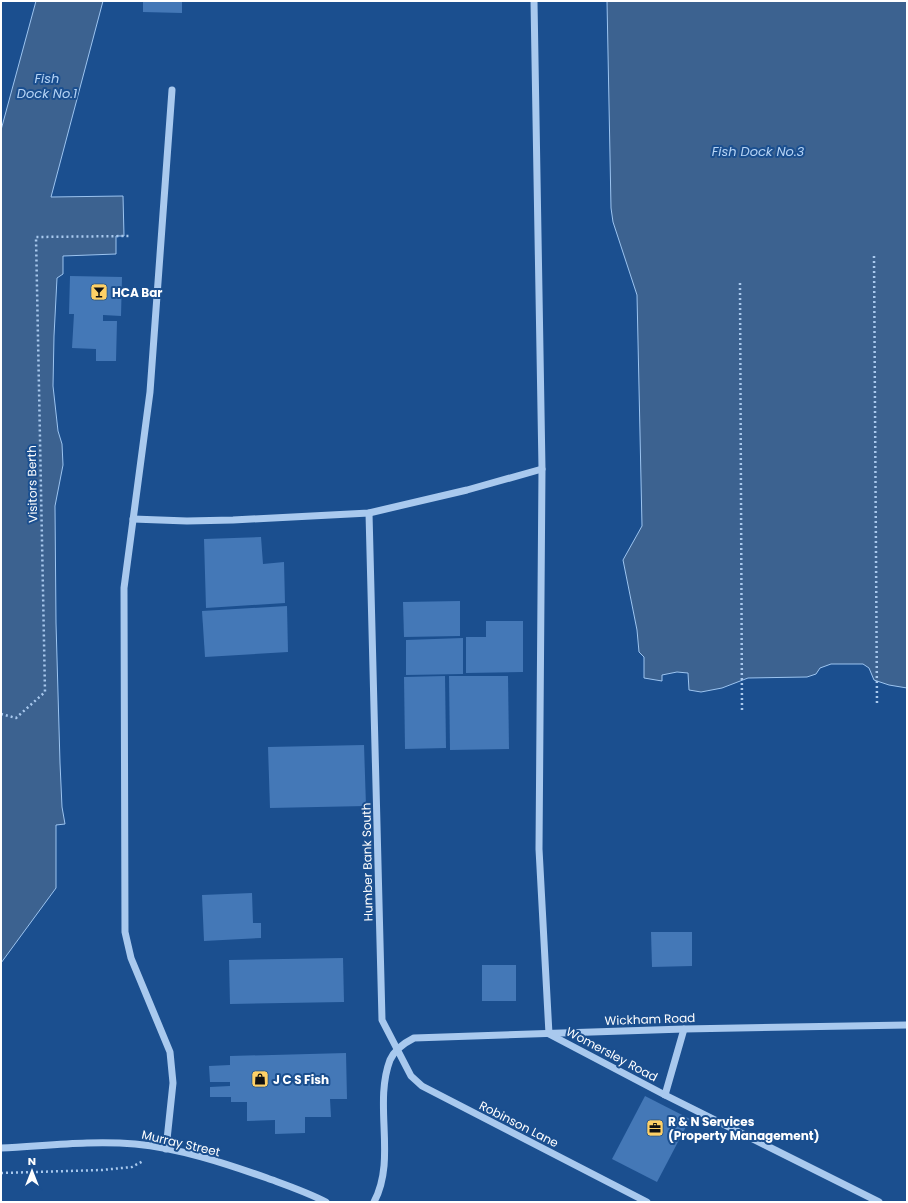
<svg xmlns="http://www.w3.org/2000/svg" width="908" height="1203" font-family="Poppins,sans-serif">
<style>
.water{fill:#3c6290;stroke:#9cc4f0}
.building{fill:#4478b7}
.lines{fill:none;stroke-linecap:round;stroke-linejoin:round}
.path{stroke:#a9c9ee;stroke-width:2.5;stroke-dasharray:2 3;stroke-linecap:butt}
.minor{stroke:#a9c9ee;stroke-width:7}
.labels{text-anchor:middle;dominant-baseline:central;stroke-width:4;stroke-linejoin:round;paint-order:stroke}
.poi-label{font-size:12px;font-weight:bold;fill:#fff;stroke:#1b4f8f;text-anchor:start}
.street-label{font-size:12px;fill:#fff;stroke:#1b4f8f}
.water-label{font-size:13px;font-style:italic;fill:#b5d3f5;stroke:#1b4f8f}
</style>
<rect width="100%" height="100%" fill="#1b4f8f"/>
<g class="water">
<path d="M36,1H103L51,197L123,196L124,236H116V254L63,256V274L57,278L54,336L53,386L58,431L62,444L63,465L55,506L56,623L60,763L62,807L65,824L56,825V888L1,963V130Z"/>
<path d="M607,1H907V688L889,685L874,680L869,668L863,664H831L820,668L816,674L807,677L748,678L722,688L701,692L689,690L688,673L677,672L662,675V681L644,678V657L639,652L637,630L623,560L642,526L637,295L613,222L611,208Z"/>
</g>
<g class="building">
<path d="M143,1H182V13L143,12Z"/>
<path d="M70,276L122,277L121,316L103,315V321H117L116,361H96V349L72,348L74,314H69Z"/>
<path d="M261,537L263,564L284,562L285,603L206,608L204,539Z"/>
<path d="M460,601V636L404,637L403,602Z"/>
<path d="M287,606L288,652L205,657L202,611Z"/>
<path d="M486,621H523V672L466,673V637H486Z"/>
<path d="M463,638V674L406,675V640Z"/>
<path d="M445,676L446,748L405,749L404,677Z"/>
<path d="M449,676H508L509,749L450,750Z"/>
<path d="M364,745L366,806L270,808L268,747Z"/>
<path d="M252,893L253,923H261V938L204,941L202,895Z"/>
<path d="M651,932H692V966L652,967Z"/>
<path d="M343,958L344,1002L230,1004L229,960Z"/>
<rect x="482" y="965" width="34" height="36"/>
<path d="M346,1053L347,1099H330L331,1117H305V1133L275,1134V1120L247,1121V1102H231V1097H210V1087L230,1086V1082H210L209,1066L230,1065V1056Z"/>
<path d="M645,1096L690,1119L657,1182L612,1159Z"/>
</g>
<g class="lines">
<g class="path">
<path d="M874,256L877,705"/>
<path d="M740,283L742,711"/>
<path d="M1,714L16,718L45,692L36,237L130,236"/>
<path d="M1,1173L102,1170L132,1167L143,1161"/>
</g>
<g class="minor">
<path d="M534,1L542,469L539,849L549,1034L665,1095L879,1202"/>
<path d="M369,513L382,1020L411,1076L422,1086L647,1202"/>
<path d="M133,519L187,521L233,520L369,513L467,490L542,469"/>
<path d="M665,1095L684,1029"/>
<path d="M1,1148C45,1146 91,1140 135,1144C179,1148 224,1163 267,1178C286,1185 307,1192 326,1202"/>
<path d="M166,1149L173,1083L170,1052L131,958L125,932L124,588L150,392L172,90"/>
<path d="M374,1202C397,1159 373,1105 390,1060C395,1049 404,1043 414,1038L684,1029L907,1025"/>
</g>
</g>
<defs>
<symbol id="bar-square" viewBox="-11 -11 22 22"><rect x="-9" y="-9" width="18" height="18" rx="4" fill="#ffd166" stroke="#1b4f8f"/><path d="M-6-5H6L.8 .8V4.5H3.5V6h-7V4.5H-.8V.8Z" fill="#111"/></symbol>
<symbol id="shop-square" viewBox="-11 -11 22 22"><rect x="-9" y="-9" width="18" height="18" rx="4" fill="#ffd166" stroke="#1b4f8f"/><path d="M-5-2.5h2.3a2.7 3.5 0 0 1 5.4 0H5L5.5 6h-11ZM-1.5-2.5h3a1.5 2.3 0 0 0-3 0Z" fill="#111"/></symbol>
<symbol id="office-square" viewBox="-11 -11 22 22"><rect x="-9" y="-9" width="18" height="18" rx="4" fill="#ffd166" stroke="#1b4f8f"/><path d="M-6-3h4V-5.5h4V-3h4V5H-6ZM-1-4.5V-3h2v-1.5ZM-6 0V1H6V0Z" fill="#111"/></symbol>
</defs>
<g fill-rule="evenodd">
<use href="#bar-square" x="89" y="282" width="20" height="20"/>
<use href="#shop-square" x="250" y="1069" width="20" height="20"/>
<use href="#office-square" x="645" y="1118" width="20" height="20"/>
</g>
<g class="labels">
<g class="poi-label">
<text x="112" y="292">HCA Bar</text>
<text x="273" y="1079">J C S Fish</text>
<text x="668" y="1121">R &amp; N Services<tspan x="668" dy="14">(Property Management)</tspan></text>
</g>
<g class="street-label">
<text transform="translate(32 484) rotate(-91)">Visitors Berth</text>
<text transform="translate(367 862) rotate(-91)">Humber Bank South</text>
<text transform="translate(650 1019) rotate(-2)">Wickham Road</text>
<text transform="translate(612 1054) rotate(28)">Womersley Road</text>
<text transform="translate(519 1124) rotate(27)">Robinson Lane</text>
<text transform="translate(181 1143) rotate(13)">Murray Street</text>
</g>
<g class="water-label">
<text x="47" y="78">Fish<tspan x="47" dy="15">Dock No.1</tspan></text>
<text x="758" y="151">Fish Dock No.3</text>
</g>
</g>
<rect width="908" height="1203" fill="none" stroke="#ffffff" stroke-width="4"/>
<g transform="translate(32 1171)" stroke="#1b4f8f" stroke-width="3" paint-order="stroke">
<path d="M0-3L7 15L0 10L-7 15Z" fill="#ffffff"/>
<text y="-6" font-size="11" font-weight="bold" text-anchor="middle" fill="#ffffff">N</text>
</g>
</svg>
